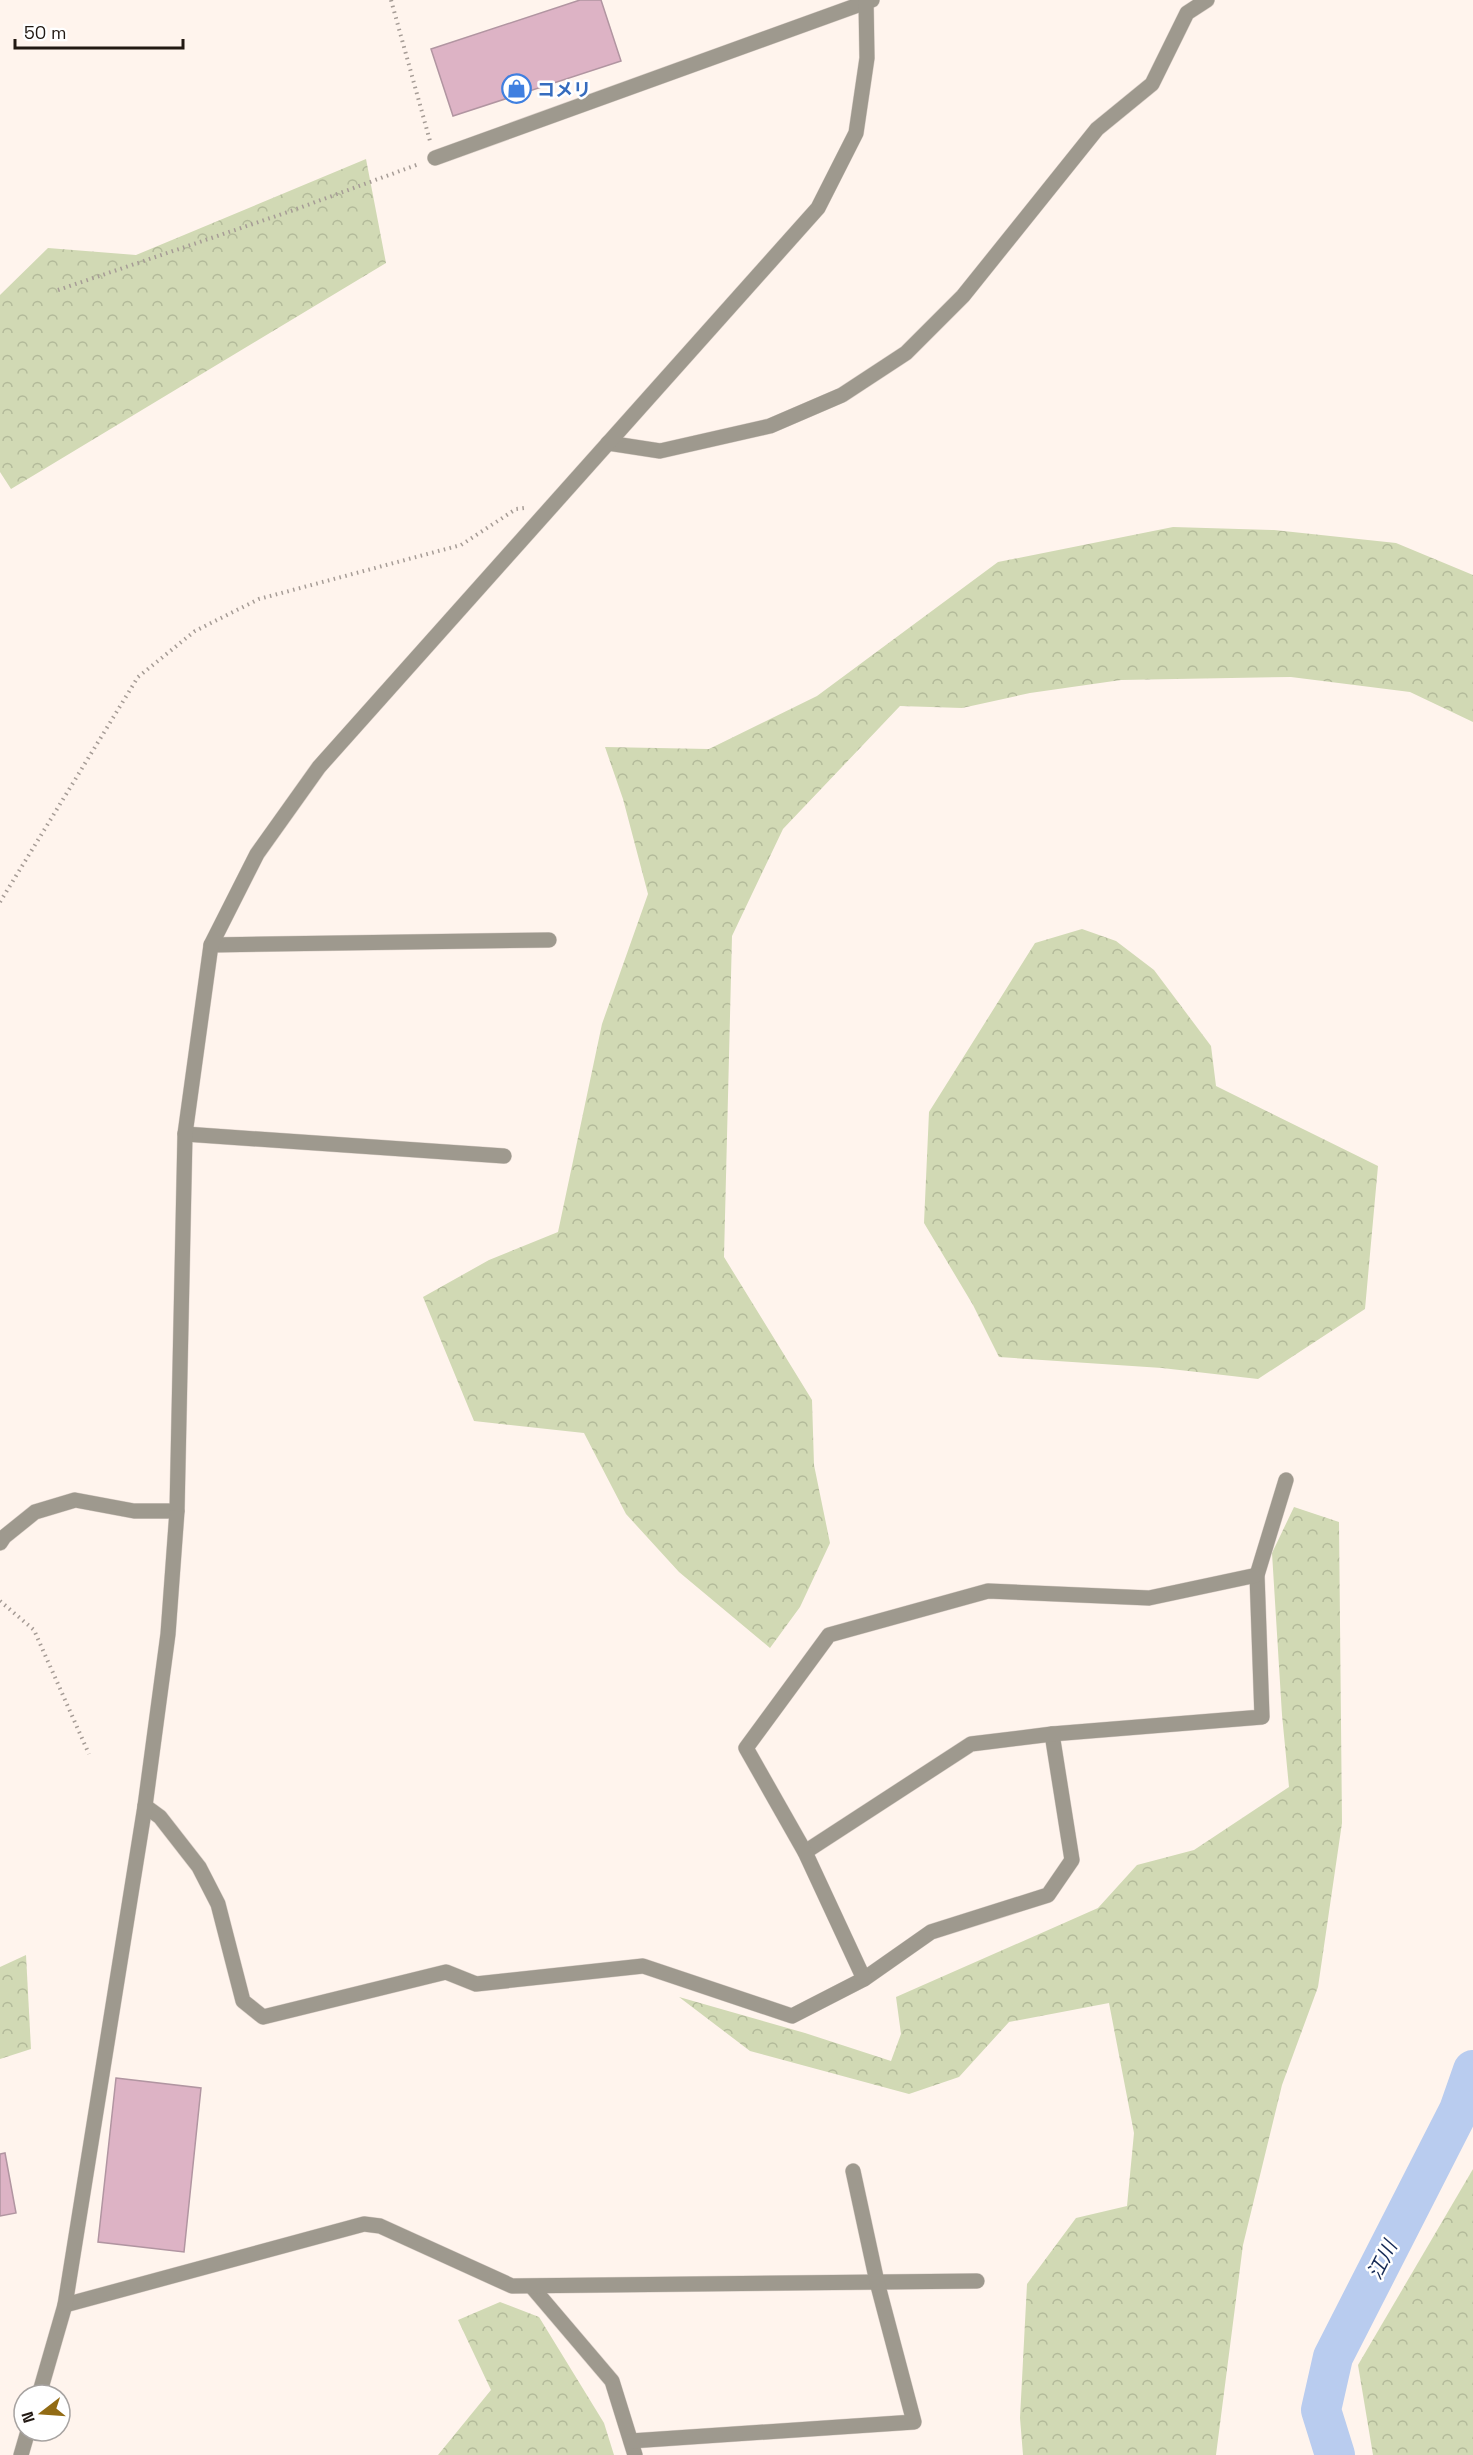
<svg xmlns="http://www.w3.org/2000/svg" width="1473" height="2455" font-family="'Space Grotesk','Noto Sans JP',sans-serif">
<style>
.forest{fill:url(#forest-crowns)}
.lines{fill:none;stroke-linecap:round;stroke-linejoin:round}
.river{stroke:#b9ccef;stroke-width:40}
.building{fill:#ddb3c5;stroke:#b195a1;stroke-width:1.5}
.minor-casing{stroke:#dcd1ca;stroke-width:16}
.path{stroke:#a69c96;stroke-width:4;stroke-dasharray:1.5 4.5;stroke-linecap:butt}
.minor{stroke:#9e998e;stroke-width:15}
.labels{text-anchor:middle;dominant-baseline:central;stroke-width:5;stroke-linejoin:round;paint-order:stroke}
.shop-label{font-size:18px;font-weight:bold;fill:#366cbe;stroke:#fff;text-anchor:start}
.water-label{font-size:20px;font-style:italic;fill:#152a56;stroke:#fff}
</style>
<defs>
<pattern id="forest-crowns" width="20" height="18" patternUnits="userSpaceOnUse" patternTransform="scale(1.5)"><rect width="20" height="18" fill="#d1d9b4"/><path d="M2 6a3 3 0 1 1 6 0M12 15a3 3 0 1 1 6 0" fill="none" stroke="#b3ba9a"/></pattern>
</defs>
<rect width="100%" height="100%" fill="#fff4ed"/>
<g class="forest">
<path d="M366,159L386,263L11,489L0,472V295L48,248L136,255Z"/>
<path d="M1173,527L1274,530L1396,543L1473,575V722L1410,692L1291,677L1121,680L1030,693L962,708L900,706L783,829L732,936L724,1257L812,1400L814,1465L830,1543L800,1607L770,1648L679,1572L626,1514L584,1433L474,1421L423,1297L489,1260L558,1232L602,1024L648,894L623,799L605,747L709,749L817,696L998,562Z"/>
<path d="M1082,929L1116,941L1154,970L1211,1046L1216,1086L1378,1166L1365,1309L1258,1379L1162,1368L999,1357L973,1305L924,1223L929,1112L1035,943Z"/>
<path d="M1294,1507L1339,1522L1342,1823L1318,1987L1282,2085L1243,2245L1216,2455H1023L1020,2418L1027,2284L1076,2218L1127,2206L1134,2133L1109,2003L1009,2022L959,2077L909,2094L750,2051L679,1997L805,2033L891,2061L901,2034L896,1997L1098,1908L1137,1865L1194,1850L1289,1787L1282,1715L1272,1553Z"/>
<path d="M26,1955L31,2049L0,2059V1967Z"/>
<path d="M1473,2169V2455H1373L1358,2365Z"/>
<path d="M500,2302L539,2317L604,2423L614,2455H438L491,2390L458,2320Z"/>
</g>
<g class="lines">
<path class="river" d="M1335,2455L1321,2410L1333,2357L1459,2110L1473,2070"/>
</g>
<g class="building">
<path d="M580,0H601L621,61L453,116L431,49Z"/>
<path d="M116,2078L201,2088L184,2252L98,2242Z"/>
<path d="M5,2153L16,2213L0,2216V2154Z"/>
</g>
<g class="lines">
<defs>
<g id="minor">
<path d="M435,158L872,0"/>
<path d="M608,443L660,451L770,426L842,395L906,353L963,296L1097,129L1152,84L1187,13L1207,0"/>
<path d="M211,945L549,940"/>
<path d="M185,1134L504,1156"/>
<path d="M0,1543L4,1537L35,1512L75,1500L134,1511H177"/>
<path d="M145,1806L160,1817L199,1867L218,1904L243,2001L263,2017L446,1972L476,1984L643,1966L792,2016L864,1979L931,1932L1048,1895L1072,1860L1052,1734"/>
<path d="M805,1852L971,1744L1052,1734L1262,1717L1257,1575L1286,1480"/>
<path d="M864,1979L805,1852L746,1748L829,1635L988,1591L1149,1598L1257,1575"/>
<path d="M532,2287L612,2381L635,2455"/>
<path d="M65,2305L364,2224L380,2226L512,2286L977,2281"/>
<path d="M39,2395L65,2305L145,1806L168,1634L177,1511L185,1134L211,945L257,854L319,767L818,208L856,133L867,58L866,0"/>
<path d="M631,2441L914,2422L877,2282L853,2171"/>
<path d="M21,2455L28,2431"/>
</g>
</defs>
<use href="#minor" class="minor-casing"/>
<g class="path">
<path d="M391,0L430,141"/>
<path d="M58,290L291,211L419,164"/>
<path d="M0,902L138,677L195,631L259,599L461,545L516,509L524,508"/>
<path d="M0,1601L34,1630L89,1754"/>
</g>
<use href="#minor" class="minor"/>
</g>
<defs>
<symbol id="shop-ring" viewBox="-11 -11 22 22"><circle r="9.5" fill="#fff" stroke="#3f7fe0" stroke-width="1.5"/><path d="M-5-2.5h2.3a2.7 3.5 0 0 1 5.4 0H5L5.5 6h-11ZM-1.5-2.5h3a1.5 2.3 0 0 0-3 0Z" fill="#3f7fe0"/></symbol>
</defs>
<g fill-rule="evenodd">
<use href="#shop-ring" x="500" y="72" width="33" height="33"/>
</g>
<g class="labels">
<g class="shop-label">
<text x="537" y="89">コメリ</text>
</g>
<g class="water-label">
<text transform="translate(1382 2260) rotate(-63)">江川</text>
</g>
</g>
<g transform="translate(42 2413) rotate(253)"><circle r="28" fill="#ffffff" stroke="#a7a3a1" stroke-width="1.5"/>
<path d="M0-4.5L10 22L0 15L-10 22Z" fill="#926b14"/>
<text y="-9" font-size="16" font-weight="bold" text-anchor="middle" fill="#221913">N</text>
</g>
<path d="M15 39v9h168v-9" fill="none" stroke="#221913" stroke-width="3"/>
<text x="24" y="39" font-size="18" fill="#221913" stroke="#ffffff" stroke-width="4.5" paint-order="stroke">50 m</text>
</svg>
